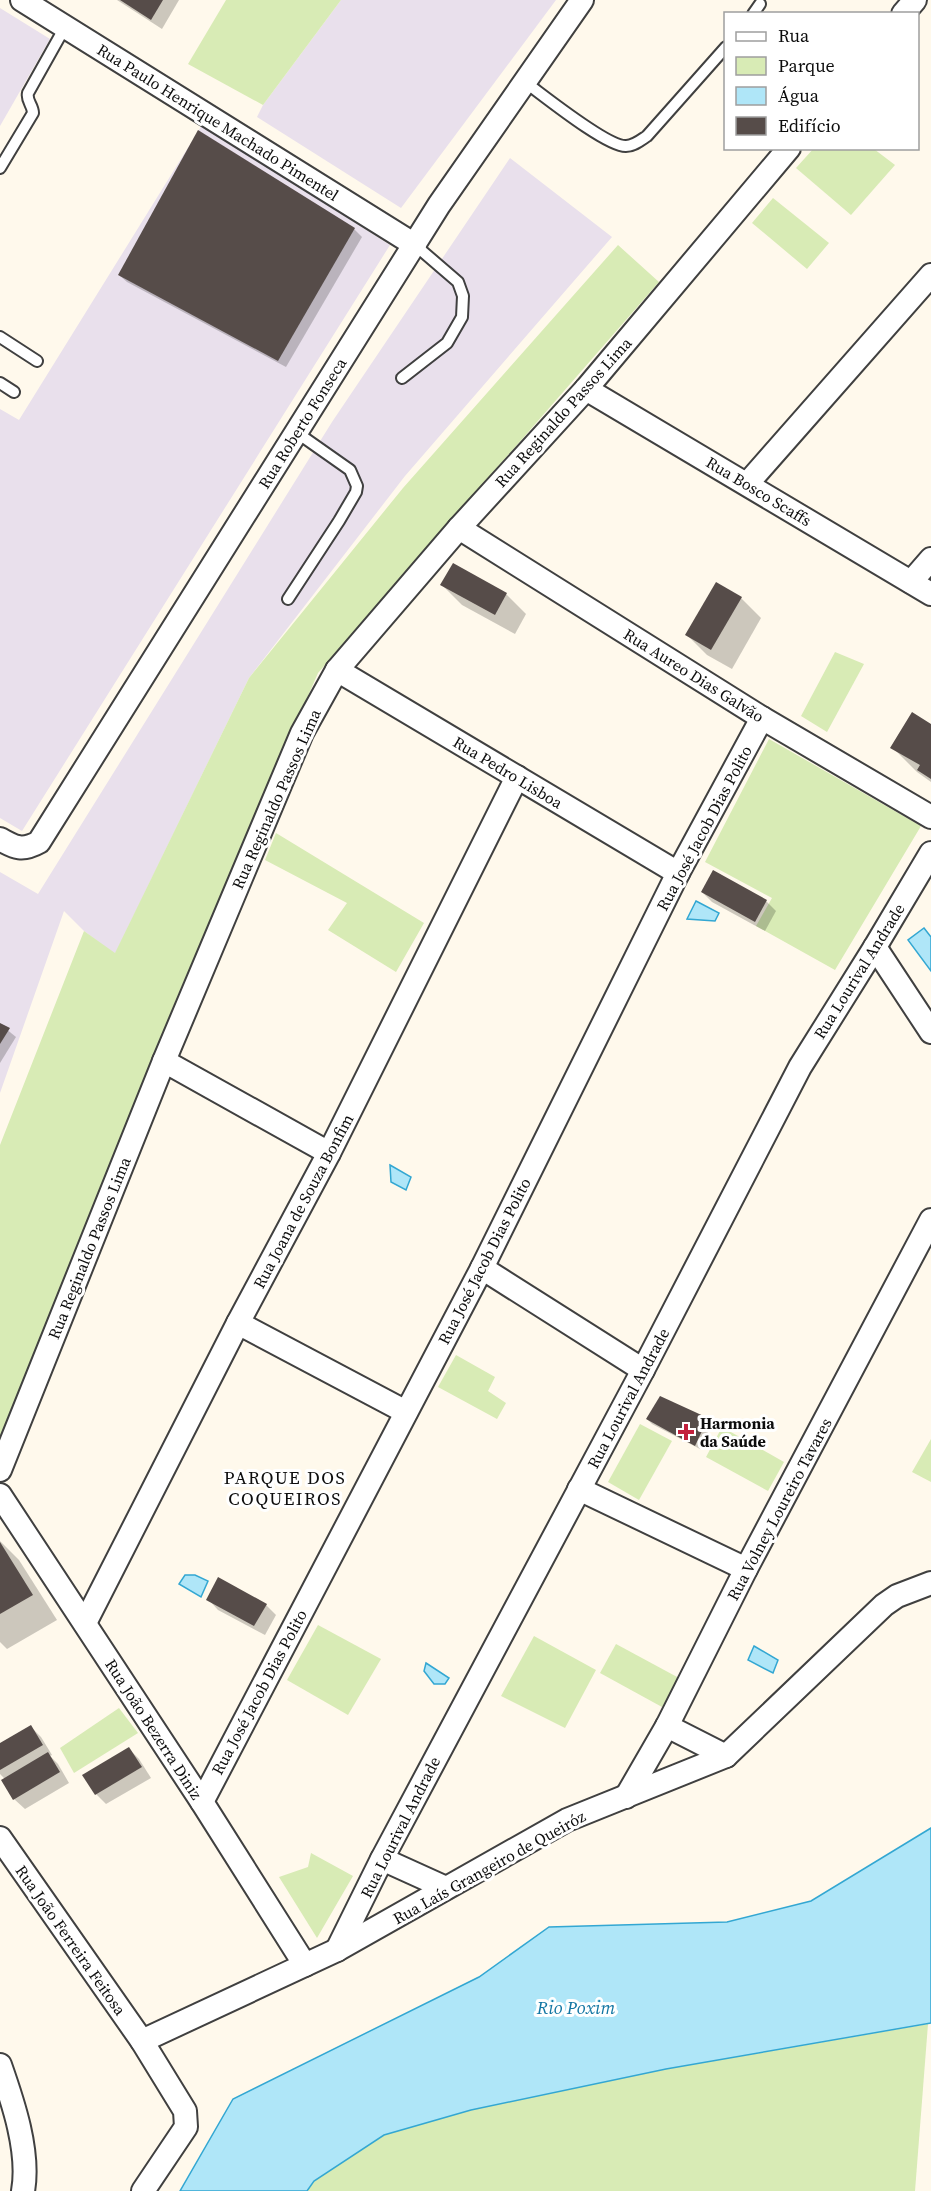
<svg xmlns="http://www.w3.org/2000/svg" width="931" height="2191" font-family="'Source Serif 4',serif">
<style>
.industrial{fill:#e9e0ec}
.green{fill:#d8ebb5}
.water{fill:#afe6f8;stroke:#33a7d2;stroke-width:1.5}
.shadow{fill:#0003}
.building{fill:#564c49}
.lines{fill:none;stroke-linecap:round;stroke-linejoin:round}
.service-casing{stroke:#404040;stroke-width:14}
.minor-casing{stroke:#404040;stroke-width:26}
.service{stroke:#fff;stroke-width:10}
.minor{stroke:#fff;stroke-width:22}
.poi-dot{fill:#c2203c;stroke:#fff;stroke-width:2}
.labels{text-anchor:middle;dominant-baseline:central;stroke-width:6;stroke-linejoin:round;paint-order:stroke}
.street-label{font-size:16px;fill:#0d0d0d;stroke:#fff}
.poi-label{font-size:16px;font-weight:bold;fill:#0d0d0d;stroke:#fff;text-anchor:start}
.neighbourhood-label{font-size:18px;letter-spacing:1.5px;fill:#0d0d0d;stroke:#fff}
.water-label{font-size:18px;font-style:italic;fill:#1276a3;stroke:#fff}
</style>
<rect width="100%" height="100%" fill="#fff9ec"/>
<g class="industrial">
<path d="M341,0H556L401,208L257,117L263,105Z"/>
<path d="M0,8L50,39L0,126Z"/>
<path d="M202,125L390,245L22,831L0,818V409L19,420Z"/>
<path d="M510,158L612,237L405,476L249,678L115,954L84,931L64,911L0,1093V872L38,894L332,422Z"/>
</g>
<g class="green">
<path d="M226,0H341L263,105L188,64Z"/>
<path d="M814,148L874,149L895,165L851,215L796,168Z"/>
<path d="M773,198L829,243L807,269L752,223Z"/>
<path d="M618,245L659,282L318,673L177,997L0,1438V1145L84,931L115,953L249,678L403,488Z"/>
<path d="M835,652L864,664L827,732L801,716Z"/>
<path d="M769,739L921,826L835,970L756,926L772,898L705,862Z"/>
<path d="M276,833L424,923L396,972L328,930L347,903L265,860Z"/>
<path d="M456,1355L495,1377L488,1391L506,1403L497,1419L438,1387Z"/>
<path d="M640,1424L672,1441L639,1500L608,1482Z"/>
<path d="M722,1427L784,1462L768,1491L706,1457Z"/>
<path d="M931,1439V1482L912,1472Z"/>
<path d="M318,1625L381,1659L348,1715L287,1680Z"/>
<path d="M534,1636L596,1670L565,1728L501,1696Z"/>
<path d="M616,1644L679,1678L662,1707L600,1673Z"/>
<path d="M119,1708L138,1733L74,1773L60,1748Z"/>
<path d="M311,1853L353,1876L317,1938L279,1877L308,1867Z"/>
<path d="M928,2024L915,2191H307L314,2181L384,2135L471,2110L666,2069Z"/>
</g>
<g class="water">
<path d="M696,901L719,913L715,921L687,919Z"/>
<path d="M924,928L931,937V971L908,940Z"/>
<path d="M390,1165L411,1177L406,1190L391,1182Z"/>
<path d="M185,1575H195L208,1581L201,1597L179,1584Z"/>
<path d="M754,1646L778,1660L773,1673L748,1660Z"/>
<path d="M426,1663L449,1678L445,1684H434L424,1671Z"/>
<path d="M931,1828V2023L666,2069L471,2110L384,2135L314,2181L307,2191H180L233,2099L479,1977L549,1927L727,1922L811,1901Z"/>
</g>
<g class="shadow">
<path d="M117,0H179L162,29Z"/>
<path d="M354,229L362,237L286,367L127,282L119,275Z"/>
<path d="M442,585L506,594L526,614L515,634L462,605Z"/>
<path d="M741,598L761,618L732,669L707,655L687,635Z"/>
<path d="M931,726V782L917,772L892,747Z"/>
<path d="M702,892L766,901L776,911L765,931L712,902Z"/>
<path d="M0,1024L16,1037L0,1063Z"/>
<path d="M647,1419H707L712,1424L700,1449L652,1424Z"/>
<path d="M0,1541L19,1560L57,1620L7,1649L0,1642Z"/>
<path d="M208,1599L266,1605L276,1615L265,1635L218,1610Z"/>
<path d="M31,1727L41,1737L52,1755L50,1756L58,1764L69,1783L25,1809L14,1799L5,1779L0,1774V1745Z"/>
<path d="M129,1749L139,1759L151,1778L106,1804L96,1794Z"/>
</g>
<g class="building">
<path d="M120,0H163L151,20Z"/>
<path d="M198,130L355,228L278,361L118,275Z"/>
<path d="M453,563L507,593L495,615L440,585Z"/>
<path d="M716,582L742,597L711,650L685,635Z"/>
<path d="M912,712L931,724V779L917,770L920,765L890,748Z"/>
<path d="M713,870L767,900L755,922L701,892Z"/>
<path d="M0,1023L10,1028L0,1044Z"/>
<path d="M660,1396L708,1418L695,1446L646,1419Z"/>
<path d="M0,1542L33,1595L0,1614Z"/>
<path d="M218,1577L267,1604L254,1626L206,1600Z"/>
<path d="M31,1725L43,1745L0,1770V1743Z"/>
<path d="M129,1747L142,1767L95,1795L82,1775Z"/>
<path d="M48,1752L60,1772L13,1800L1,1780Z"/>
</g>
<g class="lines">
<defs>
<g id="service">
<path d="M753,14L760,4"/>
<path d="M525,82C543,95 607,147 626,146C634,146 641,140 647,136L726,47"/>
<path d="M0,168L33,113C33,105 26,101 28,93L65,27"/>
<path d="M0,337L37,361"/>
<path d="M402,378L447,343L462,317L463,296L458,282L415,245"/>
<path d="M0,383L14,392"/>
<path d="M288,599L339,521L356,492L357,486L350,470L296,432"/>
</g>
<g id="minor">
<path d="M22,0L415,245"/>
<path d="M903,14L915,0"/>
<path d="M586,389L931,594"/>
<path d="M747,484L931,275"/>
<path d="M459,528L762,718L931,817"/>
<path d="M911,582L931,559"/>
<path d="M337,670L678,873"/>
<path d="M0,839C15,848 23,851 39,842L439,205L582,0"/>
<path d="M875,947L931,1032"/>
<path d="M164,1061L329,1153"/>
<path d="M482,1268L643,1370"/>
<path d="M238,1323L406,1412"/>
<path d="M0,1470L164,1061L302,733L337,670L459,528L586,389L789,148"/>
<path d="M579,1489L746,1569"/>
<path d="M0,1495L202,1802L305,1965"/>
<path d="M85,1623L238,1323L329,1153L517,777"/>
<path d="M667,1726L726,1756"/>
<path d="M626,1797L667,1726L746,1569L931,1220"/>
<path d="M202,1802L482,1268L678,873L762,718"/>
<path d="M0,1838L142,2041L185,2111L186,2127L143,2191"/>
<path d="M382,1859L446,1888"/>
<path d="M337,1950L382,1859L643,1370L800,1067L875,947L931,853"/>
<path d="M142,2041L337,1950L567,1820L726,1756L884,1605L897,1596L931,1583"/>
<path d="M0,2065C13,2102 30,2152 23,2191"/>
</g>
</defs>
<use href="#service" class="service-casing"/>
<use href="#minor" class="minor-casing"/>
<use href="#service" class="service"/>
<use href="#minor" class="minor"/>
</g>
<path class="poi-dot" d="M683 1423h6v6h6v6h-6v6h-6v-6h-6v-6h6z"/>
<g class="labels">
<g class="street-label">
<text transform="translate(218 122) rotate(32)">Rua Paulo Henrique Machado Pimentel</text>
<text transform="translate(563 412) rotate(-48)">Rua Reginaldo Passos Lima</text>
<text transform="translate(302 423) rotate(-58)">Rua Roberto Fonseca</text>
<text transform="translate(759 491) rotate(31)">Rua Bosco Scaffs</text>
<text transform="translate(694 675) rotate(32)">Rua Aureo Dias Galvão</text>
<text transform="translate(508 772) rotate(31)">Rua Pedro Lisboa</text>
<text transform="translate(276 799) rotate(-66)">Rua Reginaldo Passos Lima</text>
<text transform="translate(704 828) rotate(-62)">Rua José Jacob Dias Polito</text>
<text transform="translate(859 971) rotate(-58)">Rua Lourival Andrade</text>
<text transform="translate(303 1201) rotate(-62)">Rua Joana de Souza Bonfim</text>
<text transform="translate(89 1248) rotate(-68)">Rua Reginaldo Passos Lima</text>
<text transform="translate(484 1261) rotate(-63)">Rua José Jacob Dias Polito</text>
<text transform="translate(628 1398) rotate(-62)">Rua Lourival Andrade</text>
<text transform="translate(779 1509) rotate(-62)">Rua Volney Loureiro Tavares</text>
<text transform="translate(259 1692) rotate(-62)">Rua José Jacob Dias Polito</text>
<text transform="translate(154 1729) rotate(57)">Rua João Bezerra Diniz</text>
<text transform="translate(400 1827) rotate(-63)">Rua Lourival Andrade</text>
<text transform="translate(489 1867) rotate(-29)">Rua Laís Grangeiro de Queiróz</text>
<text transform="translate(71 1940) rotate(55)">Rua João Ferreira Feitosa</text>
</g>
<g class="poi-label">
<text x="700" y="1423">Harmonia<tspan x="700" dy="18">da Saúde</tspan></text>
</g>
<g class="neighbourhood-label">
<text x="285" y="1477">PARQUE DOS<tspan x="285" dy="21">COQUEIROS</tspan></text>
</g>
<g class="water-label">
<text x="576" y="2007">Rio Poxim</text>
</g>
</g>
<rect x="724" y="12" width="195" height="138" fill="#ffffff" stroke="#9e9e9e" stroke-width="1.5"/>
<rect x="736" y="32" width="30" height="9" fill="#ffffff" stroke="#9e9e9e" stroke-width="1.5"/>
<text x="778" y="42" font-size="18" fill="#0d0d0d">Rua</text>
<rect x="736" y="57" width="30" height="18" fill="#d8ebb5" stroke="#9e9e9e" stroke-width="1.5"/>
<text x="778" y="72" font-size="18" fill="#0d0d0d">Parque</text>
<rect x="736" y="87" width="30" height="18" fill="#afe6f8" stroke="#9e9e9e" stroke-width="1.5"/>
<text x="778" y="102" font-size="18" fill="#0d0d0d">Água</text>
<rect x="736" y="117" width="30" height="18" fill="#564c49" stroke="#9e9e9e" stroke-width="1.5"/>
<text x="778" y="132" font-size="18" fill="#0d0d0d">Edifício</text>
</svg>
